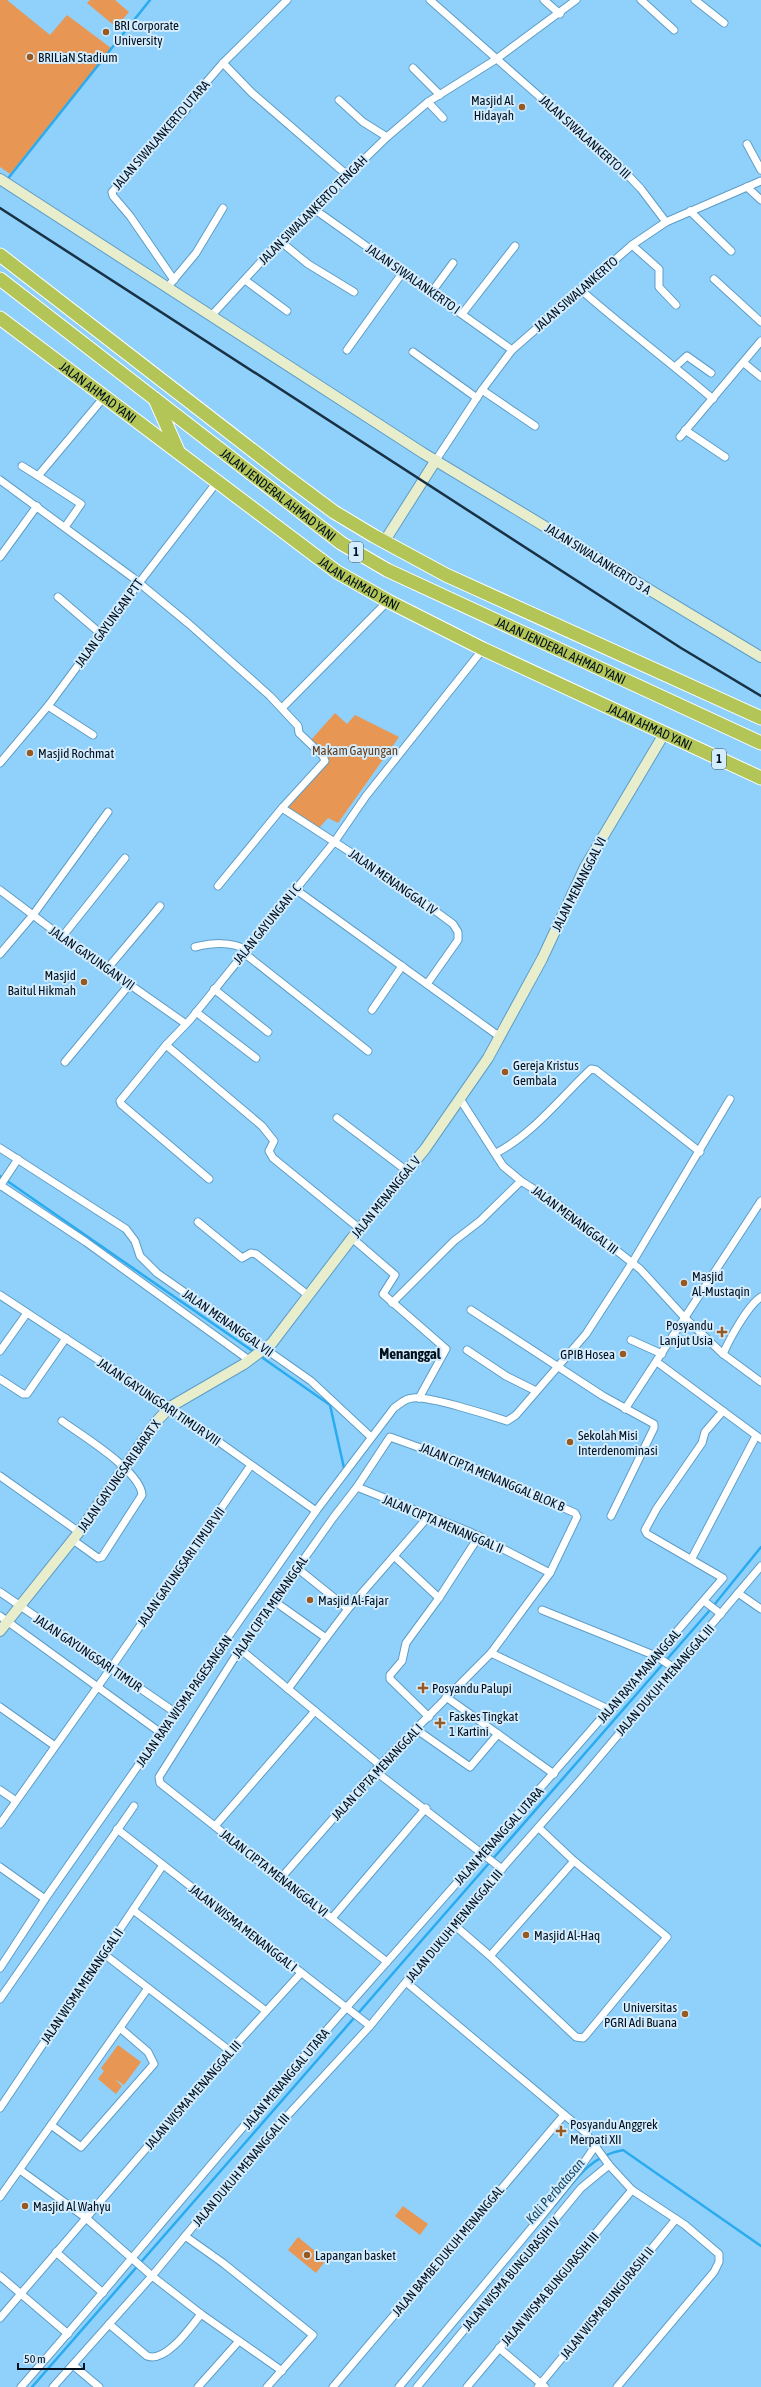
<svg xmlns="http://www.w3.org/2000/svg" width="761" height="2387" font-family="'Asap Condensed',sans-serif">
<style>
.green{fill:#e79654}
.lines{fill:none;stroke-linecap:round;stroke-linejoin:round}
.stream{stroke:#2aabef;stroke-width:2.5}
.street-casing{stroke:#5e9dc6;stroke-width:9}
.secondary-casing{stroke:#5e9dc6;stroke-width:12}
.highway-casing{stroke:#fff;stroke-width:15}
.street{stroke:#fff;stroke-width:7}
.secondary{stroke:#e8eecc;stroke-width:10}
.highway{stroke:#b2c556;stroke-width:13}
.rail{stroke:#193144;stroke-width:2.5}
.poi-dot{fill:#985921;stroke:#d3ecfe;stroke-width:1.5}
.labels{text-anchor:middle;dominant-baseline:central;stroke-width:4;stroke-linejoin:round;paint-order:stroke}
.shield{fill:#d3ecfe;stroke:#3f5261;stroke-width:1}
.shield-label{font-size:12px;font-weight:bold;fill:#00101e}
.poi-label{font-size:13px;fill:#00101e;stroke:#d3ecfe;text-anchor:start}
.street-label{font-size:13px;fill:#00101e;stroke:#d3ecfe}
.park-label{font-size:13px;fill:#623c1c;stroke:#d3ecfe}
.water-label{font-size:14px;font-style:italic;fill:#174864;stroke:#d3ecfe}
.quarter-label{font-size:15px;font-weight:bold;fill:#00101e;stroke:#d3ecfe}
</style>
<rect width="100%" height="100%" fill="#90d1fb"/>
<g class="green">
<path d="M0,0H7L50,35L67,15L111,48L10,174L0,167Z"/>
<path d="M90,0H115L129,12L116,27L87,3Z"/>
<path d="M335,713L347,724L355,715L399,737L338,823L328,818L319,828L286,807L329,759L311,740Z"/>
<path d="M118,2045L141,2062L124,2085L115,2079L122,2086L116,2094L98,2079L104,2071L101,2068Z"/>
<path d="M403,2206L428,2224L420,2235L395,2216Z"/>
<path d="M298,2237L326,2260L316,2273L288,2250Z"/>
</g>
<g class="lines">
<g class="stream">
<path d="M6,181L150,0"/>
<path d="M0,1176L254,1352"/>
<path d="M260,1356L330,1405L344,1468"/>
<path d="M555,2205C575,2180 590,2156 623,2150L761,2246"/>
<path d="M32,2387L710,1610L761,1547"/>
</g>
<defs>
<g id="street">
<path d="M430,0L625,172L641,189L666,222"/>
<path d="M544,0L560,14"/>
<path d="M641,0L674,30"/>
<path d="M695,0L724,23"/>
<path d="M223,63L252,93L347,175"/>
<path d="M413,68L440,95"/>
<path d="M339,100L363,122L387,137"/>
<path d="M428,102L443,118"/>
<path d="M747,144L761,170"/>
<path d="M747,187L761,200"/>
<path d="M314,209L512,350"/>
<path d="M690,211L731,251"/>
<path d="M280,241L308,264L354,292"/>
<path d="M632,245L659,269V287L676,305"/>
<path d="M714,279L761,322"/>
<path d="M174,280L130,216L113,196L112,192L185,111L197,93L223,63L287,0"/>
<path d="M245,280L287,311"/>
<path d="M171,283L196,253L223,208"/>
<path d="M581,290C624,328 670,362 713,399"/>
<path d="M431,293L453,263"/>
<path d="M462,314L515,246"/>
<path d="M212,315L280,241L387,137L428,102L495,60L576,0"/>
<path d="M347,350L403,272"/>
<path d="M413,352L477,398"/>
<path d="M744,363L761,377"/>
<path d="M676,366L687,356L711,373"/>
<path d="M482,390L535,426"/>
<path d="M685,430L725,457"/>
<path d="M680,437L761,341"/>
<path d="M436,460L482,390L512,350L632,245L666,222L761,181"/>
<path d="M22,466L38,476L105,396"/>
<path d="M38,476L81,504L65,527"/>
<path d="M0,480L132,577L189,624L270,696L298,726L299,733L323,756L325,761L282,808"/>
<path d="M0,557L37,506"/>
<path d="M58,597L101,634"/>
<path d="M48,706L93,735"/>
<path d="M282,708L388,601"/>
<path d="M0,763L48,706L139,583L217,482"/>
<path d="M218,886L282,808L395,881L453,924L458,932V940L427,984"/>
<path d="M295,889L500,1037"/>
<path d="M0,890L62,937L186,1024"/>
<path d="M62,937L125,858"/>
<path d="M195,947C213,943 230,941 247,950"/>
<path d="M244,953L368,1051"/>
<path d="M0,954L33,915L108,812"/>
<path d="M107,969L160,906"/>
<path d="M214,989L268,1032"/>
<path d="M372,1010L402,966"/>
<path d="M196,1012L256,1058"/>
<path d="M166,1045L262,1126L274,1141L269,1151L273,1158L360,1229"/>
<path d="M65,1062L129,985"/>
<path d="M460,1099L503,1166L521,1181L559,1205L640,1269L684,1317L723,1354L761,1382"/>
<path d="M337,1118L407,1171"/>
<path d="M0,1148L126,1229L135,1241L140,1256L157,1273L311,1381L371,1437"/>
<path d="M496,1153C533,1134 561,1097 591,1069L596,1070L700,1152"/>
<path d="M209,1179L121,1104L120,1101L166,1045L190,1020L335,841L366,796L483,649"/>
<path d="M0,1185L86,1242L249,1360"/>
<path d="M0,1186L18,1159"/>
<path d="M198,1222L242,1258L251,1253L256,1254L309,1296"/>
<path d="M352,1238L395,1275L383,1294L446,1349L419,1398"/>
<path d="M0,1295L170,1407L316,1511"/>
<path d="M392,1303L454,1241L480,1221L521,1181"/>
<path d="M471,1310L603,1396L654,1424V1428L611,1516"/>
<path d="M631,1340L662,1354"/>
<path d="M467,1350L506,1376L536,1391"/>
<path d="M0,1351L27,1313"/>
<path d="M723,1354C729,1340 748,1305 761,1297"/>
<path d="M0,1379L23,1394H27L66,1338"/>
<path d="M625,1409L761,1201"/>
<path d="M723,1411L761,1439"/>
<path d="M62,1421C81,1435 141,1471 142,1495L102,1557L98,1558L73,1540"/>
<path d="M0,1476L79,1532"/>
<path d="M357,1487L470,1532L550,1573"/>
<path d="M394,1556L439,1598"/>
<path d="M692,1558L756,1436"/>
<path d="M297,1568L348,1609"/>
<path d="M0,1592L176,1713"/>
<path d="M738,1593L761,1609"/>
<path d="M274,1601L326,1638L288,1689"/>
<path d="M704,1601L721,1614"/>
<path d="M542,1610L656,1656L674,1668"/>
<path d="M0,1616L161,1733"/>
<path d="M326,1638L348,1609L428,1517"/>
<path d="M240,1649L380,1765"/>
<path d="M491,1653L610,1710"/>
<path d="M446,1697L554,1774"/>
<path d="M0,1707L55,1746"/>
<path d="M429,1717L390,1679V1675L402,1661L406,1643L439,1598L479,1536"/>
<path d="M417,1730L470,1767L498,1734"/>
<path d="M375,1771L502,1869"/>
<path d="M0,1790L16,1801"/>
<path d="M0,1824L111,1668L251,1465"/>
<path d="M215,1826L315,1711"/>
<path d="M117,1829L370,2026"/>
<path d="M0,1867L45,1899"/>
<path d="M281,1878L380,1765L491,1653L550,1573L577,1517L575,1513L465,1464L390,1437L357,1487L333,1518L240,1649L159,1777L160,1783C236,1843 311,1902 387,1962"/>
<path d="M133,1910L266,2011"/>
<path d="M332,1918L426,1808"/>
<path d="M453,1924L490,1956L576,2037L583,2038L586,2035L667,1937L574,1861L539,1828"/>
<path d="M104,1954L230,2051"/>
<path d="M490,1956L574,1861"/>
<path d="M0,1968L45,1899L316,1511L394,1408C400,1404 405,1398 413,1398C429,1396 489,1415 507,1421L516,1415L586,1334L632,1263L730,1099"/>
<path d="M406,1982L585,2132L609,2165L632,2190L685,2225L719,2254V2262L714,2272L617,2387"/>
<path d="M0,1999L134,1806"/>
<path d="M0,2108L163,1865"/>
<path d="M51,2125L81,2147L154,2064L148,2052L120,2028"/>
<path d="M20,2170L86,2218L152,2276L201,2314L282,2371"/>
<path d="M0,2197L148,1988"/>
<path d="M185,2236L223,2263L313,2335L267,2387"/>
<path d="M56,2252L103,2293"/>
<path d="M0,2276L68,2334"/>
<path d="M0,2318L230,2051L301,1973"/>
<path d="M109,2324L147,2356C166,2363 190,2328 201,2314"/>
<path d="M499,2348L545,2387"/>
<path d="M74,2366L99,2387"/>
<path d="M21,2387C131,2262 236,2132 347,2007C473,1865 599,1722 723,1578L647,1534L645,1530L657,1508L702,1443L705,1432L723,1411L657,1362"/>
<path d="M53,2387L152,2276L263,2142L370,2026L453,1924L580,1780L761,1566"/>
<path d="M198,2387L239,2341"/>
<path d="M333,2387L564,2115"/>
<path d="M399,2387L544,2213L580,2168L596,2145"/>
<path d="M417,2387L581,2188L609,2165"/>
<path d="M467,2387L632,2190"/>
<path d="M538,2387L676,2219"/>
</g>
<g id="secondary">
<path d="M0,179L423,453L761,657"/>
<path d="M384,542L436,460"/>
<path d="M0,1631L79,1532L156,1422L170,1407L244,1364L272,1343L352,1238L425,1149L488,1058L542,959L585,867L664,734"/>
</g>
<g id="highway">
<path d="M0,255L283,474L334,512L374,536L446,575L761,718"/>
<path id="s1" d="M0,279L341,543L387,570L761,743"/>
<path id="s2" d="M0,318L337,572L388,601L483,649L761,778"/>
<path d="M155,399L178,451"/>
</g>
</defs>
<use href="#street" class="street-casing"/>
<use href="#secondary" class="secondary-casing"/>
<use href="#highway" class="highway-casing"/>
<use href="#street" class="street"/>
<use href="#secondary" class="secondary"/>
<use href="#highway" class="highway"/>
<path class="rail" d="M0,208L681,648L761,696"/>
</g>
<g class="poi-dot">
<circle cx="106" cy="32" r="4"/>
<circle cx="30" cy="57" r="4"/>
<circle cx="522" cy="107" r="4"/>
<circle cx="30" cy="753" r="4"/>
<circle cx="84" cy="982" r="4"/>
<circle cx="505" cy="1072" r="4"/>
<circle cx="684" cy="1283" r="4"/>
<path d="M720 1326h4v4h4v4h-4v4h-4v-4h-4v-4h4z"/>
<circle cx="623" cy="1354" r="4"/>
<circle cx="570" cy="1442" r="4"/>
<circle cx="310" cy="1600" r="4"/>
<path d="M421 1682h4v4h4v4h-4v4h-4v-4h-4v-4h4z"/>
<path d="M438 1717h4v4h4v4h-4v4h-4v-4h-4v-4h4z"/>
<circle cx="526" cy="1935" r="4"/>
<circle cx="685" cy="2014" r="4"/>
<path d="M559 2125h4v4h4v4h-4v4h-4v-4h-4v-4h4z"/>
<circle cx="25" cy="2206" r="4"/>
<circle cx="307" cy="2255" r="4"/>
</g>
<g class="labels">
<g class="shield">
<rect x="349" y="542" width="14" height="20" rx="3"/>
<rect x="712" y="749" width="14" height="20" rx="3"/>
</g>
<g class="shield-label">
<text x="356" y="552">1</text>
<text x="719" y="759">1</text>
</g>
<g class="poi-label">
<text x="114" y="25">BRI Corporate<tspan x="114" dy="15">University</tspan></text>
<text x="38" y="57">BRILiaN Stadium</text>
<text x="514" y="100" text-anchor="end">Masjid Al<tspan x="514" dy="15">Hidayah</tspan></text>
<text x="38" y="753">Masjid Rochmat</text>
<text x="76" y="975" text-anchor="end">Masjid<tspan x="76" dy="15">Baitul Hikmah</tspan></text>
<text x="513" y="1065">Gereja Kristus<tspan x="513" dy="15">Gembala</tspan></text>
<text x="692" y="1276">Masjid<tspan x="692" dy="15">Al-Mustaqin</tspan></text>
<text x="713" y="1325" text-anchor="end">Posyandu<tspan x="713" dy="15">Lanjut Usia</tspan></text>
<text x="615" y="1354" text-anchor="end">GPIB Hosea</text>
<text x="578" y="1435">Sekolah Misi<tspan x="578" dy="15">Interdenominasi</tspan></text>
<text x="318" y="1600">Masjid Al-Fajar</text>
<text x="432" y="1688">Posyandu Palupi</text>
<text x="449" y="1716">Faskes Tingkat<tspan x="449" dy="15">1 Kartini</tspan></text>
<text x="534" y="1935">Masjid Al-Haq</text>
<text x="677" y="2007" text-anchor="end">Universitas<tspan x="677" dy="15">PGRI Adi Buana</tspan></text>
<text x="570" y="2124">Posyandu Anggrek<tspan x="570" dy="15">Merpati XII</tspan></text>
<text x="33" y="2206">Masjid Al Wahyu</text>
<text x="315" y="2255">Lapangan basket</text>
</g>
<g class="street-label">
<text transform="translate(161 135) rotate(-49)">JALAN SIWALANKERTO UTARA</text>
<text transform="translate(585 137) rotate(42)">JALAN SIWALANKERTO III</text>
<text transform="translate(313 210) rotate(-45)">JALAN SIWALANKERTO TENGAH</text>
<text transform="translate(413 279) rotate(35)">JALAN SIWALANKERTO I</text>
<text transform="translate(576 294) rotate(-41)">JALAN SIWALANKERTO</text>
<text stroke="none"><textPath href="#s2" startOffset="123">JALAN AHMAD YANI</textPath></text>
<text stroke="none"><textPath href="#s1" startOffset="352">JALAN JENDERAL AHMAD YANI</textPath></text>
<text transform="translate(598 559) rotate(32)">JALAN SIWALANKERTO 3 A</text>
<text stroke="none"><textPath href="#s2" startOffset="447">JALAN AHMAD YANI</textPath></text>
<text transform="translate(109 623) rotate(-54)">JALAN GAYUNGAN PTT</text>
<text stroke="none"><textPath href="#s1" startOffset="676">JALAN JENDERAL AHMAD YANI</textPath></text>
<text stroke="none"><textPath href="#s2" startOffset="771">JALAN AHMAD YANI</textPath></text>
<text transform="translate(393 882) rotate(35)">JALAN MENANGGAL IV</text>
<text transform="translate(579 884) rotate(-63)">JALAN MENANGGAL VI</text>
<text transform="translate(267 924) rotate(-51)">JALAN GAYUNGAN I C</text>
<text transform="translate(92 958) rotate(35)">JALAN GAYUNGAN VII</text>
<text transform="translate(386 1197) rotate(-51)">JALAN MENANGGAL V</text>
<text transform="translate(575 1220) rotate(37)">JALAN MENANGGAL III</text>
<text transform="translate(228 1323) rotate(35)">JALAN MENANGGAL VII</text>
<text transform="translate(159 1402) rotate(34)">JALAN GAYUNGSARI TIMUR VIII</text>
<text transform="translate(119 1476) rotate(-55)">JALAN GAYUNGSARI BARAT X</text>
<text transform="translate(492 1477) rotate(23)">JALAN CIPTA MENANGGAL BLOK B</text>
<text transform="translate(443 1524) rotate(23)">JALAN CIPTA MENANGGAL II</text>
<text transform="translate(181 1567) rotate(-55)">JALAN GAYUNGSARI TIMUR VII</text>
<text transform="translate(270 1607) rotate(-55)">JALAN CIPTA MENANGGAL</text>
<text transform="translate(88 1653) rotate(34)">JALAN GAYUNGSARI TIMUR</text>
<text transform="translate(639 1676) rotate(-49)">JALAN RAYA MANANGGAL</text>
<text transform="translate(665 1680) rotate(-49)">JALAN DUKUH MENANGGAL III</text>
<text transform="translate(184 1701) rotate(-55)">JALAN RAYA WISMA PAGESANGAN</text>
<text transform="translate(377 1772) rotate(-47)">JALAN CIPTA MENANGGAL I</text>
<text transform="translate(499 1836) rotate(-48)">JALAN MENANGGAL UTARA</text>
<text transform="translate(274 1873) rotate(38)">JALAN CIPTA MENANGGAL VI</text>
<text transform="translate(454 1926) rotate(-50)">JALAN DUKUH MENANGGAL III</text>
<text transform="translate(243 1928) rotate(38)">JALAN WISMA MENANGGAL I</text>
<text transform="translate(82 1986) rotate(-56)">JALAN WISMA MENANGGAL II</text>
<text transform="translate(286 2079) rotate(-50)">JALAN MENANGGAL UTARA</text>
<text transform="translate(193 2095) rotate(-49)">JALAN WISMA MENANGGAL III</text>
<text transform="translate(241 2170) rotate(-50)">JALAN DUKUH MENANGGAL III</text>
<text transform="translate(448 2251) rotate(-50)">JALAN BAMBE DUKUH MENANGGAL</text>
<text transform="translate(511 2274) rotate(-50)">JALAN WISMA BUNGURASIH IV</text>
<text transform="translate(550 2289) rotate(-50)">JALAN WISMA BUNGURASIH III</text>
<text transform="translate(607 2303) rotate(-51)">JALAN WISMA BUNGURASIH II</text>
</g>
<g class="park-label">
<text x="355" y="750">Makam Gayungan</text>
</g>
<g class="water-label">
<text transform="translate(555 2191) rotate(-49)">Kali Perbatasan</text>
</g>
<g class="quarter-label">
<text x="410" y="1353">Menanggal</text>
</g>
</g>
<path d="M18 2363v6h66v-6" fill="none" stroke="#00101e" stroke-width="2"/>
<text x="24" y="2363" font-size="12" fill="#00101e" stroke="#d3ecfe" stroke-width="3" paint-order="stroke">50 m</text>
</svg>
